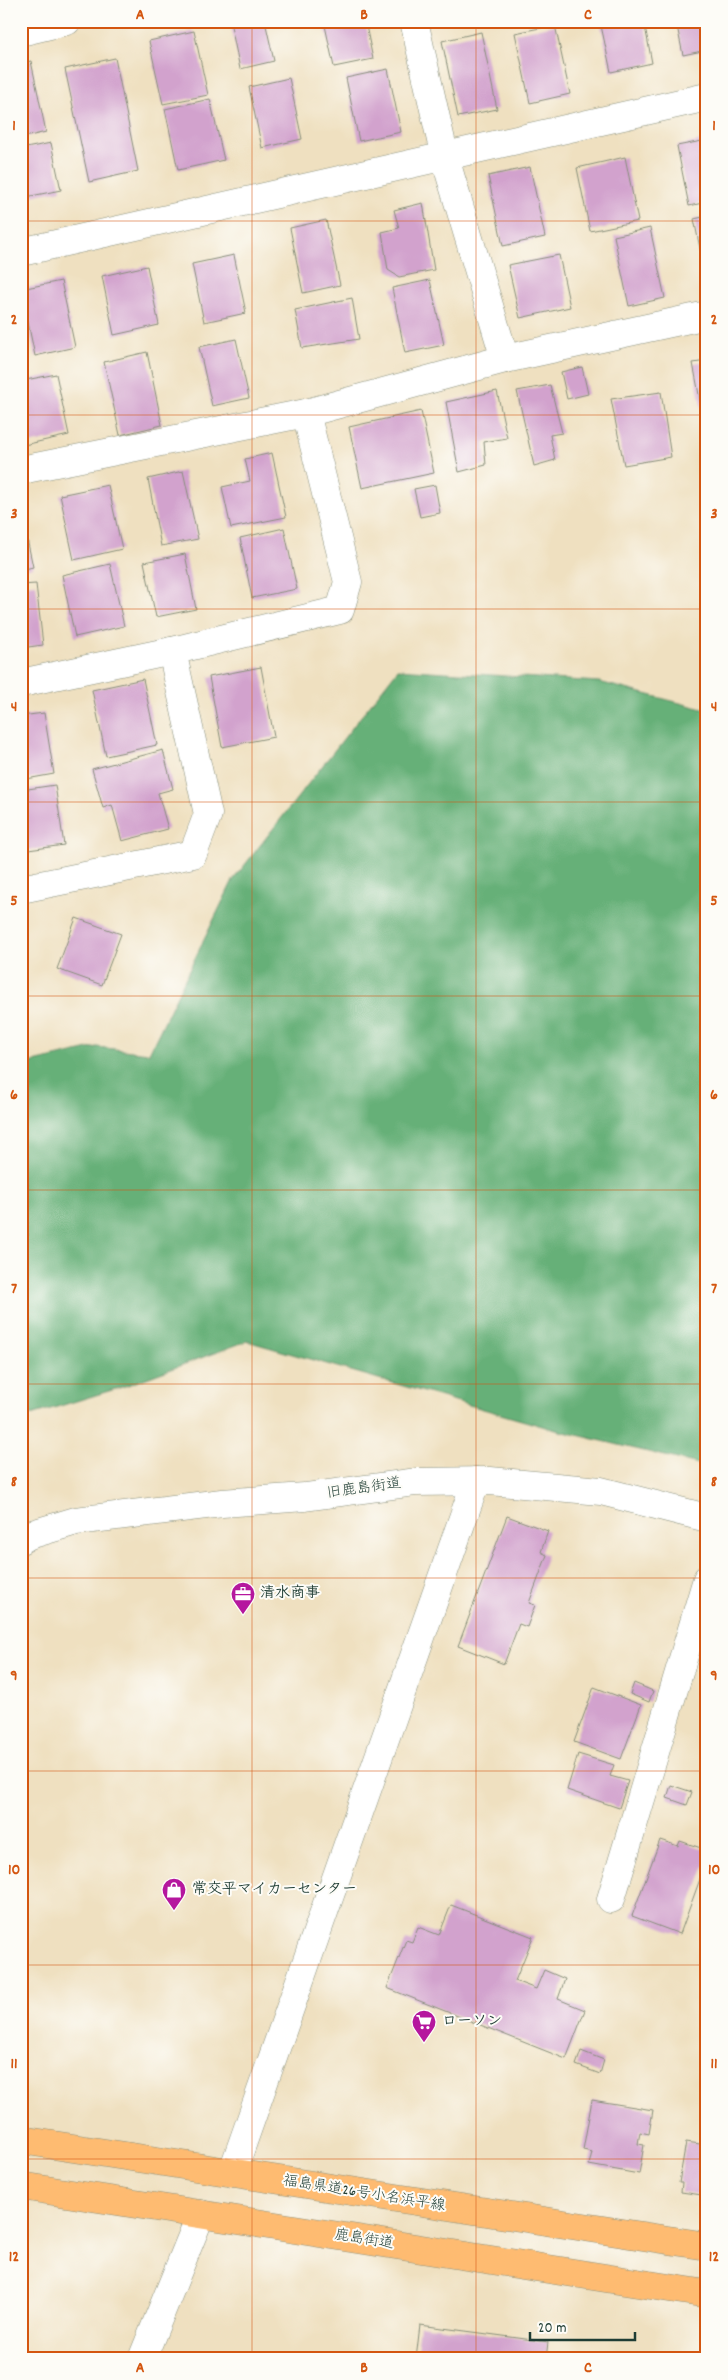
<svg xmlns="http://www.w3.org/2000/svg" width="728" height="2380" font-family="Dekko,'Klee One',sans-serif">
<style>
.forest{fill:#66b078;stroke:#427656}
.building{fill:#d2a2cd}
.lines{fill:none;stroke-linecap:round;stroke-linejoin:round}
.minor-casing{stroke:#878e7a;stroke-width:29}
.major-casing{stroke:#878e7a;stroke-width:29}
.minor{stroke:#fff;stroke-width:28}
.major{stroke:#febb71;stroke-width:28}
.grid{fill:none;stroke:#d45610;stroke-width:1;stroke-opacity:0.55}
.labels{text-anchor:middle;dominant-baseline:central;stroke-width:4;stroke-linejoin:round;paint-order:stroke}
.street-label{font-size:15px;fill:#1f3d34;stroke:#fdfcf7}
.poi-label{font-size:15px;font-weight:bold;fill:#1f3d34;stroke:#fdfcf7;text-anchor:start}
.neatline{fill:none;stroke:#d45610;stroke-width:2}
.grid-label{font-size:16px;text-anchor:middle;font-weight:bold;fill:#d45610}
</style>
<rect width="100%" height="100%" fill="#fdfcf7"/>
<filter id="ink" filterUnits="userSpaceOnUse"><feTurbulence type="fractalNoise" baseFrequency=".02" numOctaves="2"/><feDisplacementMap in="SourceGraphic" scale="10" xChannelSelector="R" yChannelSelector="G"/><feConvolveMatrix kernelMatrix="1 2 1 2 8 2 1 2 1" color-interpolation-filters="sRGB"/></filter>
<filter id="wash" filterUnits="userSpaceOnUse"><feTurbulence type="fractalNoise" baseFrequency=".0096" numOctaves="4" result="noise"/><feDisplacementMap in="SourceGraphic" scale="20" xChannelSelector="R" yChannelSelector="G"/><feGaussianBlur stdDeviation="1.12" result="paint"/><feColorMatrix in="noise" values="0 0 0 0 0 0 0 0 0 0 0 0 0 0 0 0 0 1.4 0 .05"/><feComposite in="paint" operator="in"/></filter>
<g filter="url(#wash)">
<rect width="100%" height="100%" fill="#efe0c0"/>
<path class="forest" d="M398,669L599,682L707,710V908L698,910L707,926V1466L556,1430L247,1341L122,1387L21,1418V1065L97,1047L149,1053L233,880Z"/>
<g id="blocks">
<g class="building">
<path d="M230,21H265L274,61L240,69Z"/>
<path d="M324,21H365L373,59L334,67Z"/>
<path d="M600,21H644L652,63L611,72Z"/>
<path d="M676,21H707V50L683,55Z"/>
<path d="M555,25L570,94L530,103L515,33Z"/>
<path d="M194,31L208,95L163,104L149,41Z"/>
<path d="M481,32L497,109L458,117L442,41Z"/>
<path d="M115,58L138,171L89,182L65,69Z"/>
<path d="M31,61L46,132L21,138V63Z"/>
<path d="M388,69L401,132L359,141L346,78Z"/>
<path d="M289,78L302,139L262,148L249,87Z"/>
<path d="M210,99L224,160L178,170L165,109Z"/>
<path d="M707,140V202L689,206L677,146Z"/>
<path d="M51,143L61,190L21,198V149Z"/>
<path d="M625,157L638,221L590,231L577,168Z"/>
<path d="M530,167L545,237L503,246L488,176Z"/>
<path d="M423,203L434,270L399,277L388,270L382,232L399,228L394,210Z"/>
<path d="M707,216V268H704L694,219Z"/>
<path d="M326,220L340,285L303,293L290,228Z"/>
<path d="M650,228L665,298L629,306L614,236Z"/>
<path d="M234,255L246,313L204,322L192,264Z"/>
<path d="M559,255L570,307L520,318L508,265Z"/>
<path d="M147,266L159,325L114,335L102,276Z"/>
<path d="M430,280L444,345L405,353L392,288Z"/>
<path d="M61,281L75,347L35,356L21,289Z"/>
<path d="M352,298L359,339L302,348L295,310Z"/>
<path d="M236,339L249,398L212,406L199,347Z"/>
<path d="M147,352L162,425L120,435L104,362Z"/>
<path d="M707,361V420L704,421L693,363Z"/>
<path d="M582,367L588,394L567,399L561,372Z"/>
<path d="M56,374L69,435L24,445L21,429V381Z"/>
<path d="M550,385L562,433L550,435L555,460L534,466L517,391Z"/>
<path d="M497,391L507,438L484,442L486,465L459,472L446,402Z"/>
<path d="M661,392L671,457L624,465L611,399Z"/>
<path d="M421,411L434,473L362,488L349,427Z"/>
<path d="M272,453L286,517L231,528L222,487L250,481L245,459Z"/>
<path d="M183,471L198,539L161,546L148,479Z"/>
<path d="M108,485L122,549L74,560L60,495Z"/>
<path d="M435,485L440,513L420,517L414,489Z"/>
<path d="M21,510L33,567L21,570Z"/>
<path d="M284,528L297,589L252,598L240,538Z"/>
<path d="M185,554L196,609L156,617L144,562Z"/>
<path d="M110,564L124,626L75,637L62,575Z"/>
<path d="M36,584L43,645L21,648V585Z"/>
<path d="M261,667L274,737L222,747L209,677Z"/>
<path d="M143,679L157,745L106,756L92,690Z"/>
<path d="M44,713L54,774L21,780V716Z"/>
<path d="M163,750L173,789L158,793L168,829L122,841L112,805L103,808L92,769Z"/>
<path d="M55,785L64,845L21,851V790Z"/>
<path d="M76,918L121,934L102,985L57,969Z"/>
<path d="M507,1516L548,1531L541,1552L547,1555L529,1603L535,1605L527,1627L519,1624L504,1664L458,1646Z"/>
<path d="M634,1683L653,1691L649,1702L630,1694Z"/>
<path d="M594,1687L641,1705L621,1759L574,1742Z"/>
<path d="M578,1754L614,1765L610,1776L628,1781L619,1808L567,1790Z"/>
<path d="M671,1785L692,1792L687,1805L667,1798Z"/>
<path d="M660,1840L678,1846L680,1841L707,1850V1860L680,1934L632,1916Z"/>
<path d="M451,1905L533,1937L515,1981L536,1989L544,1970L565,1979L558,1999L585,2010L566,2059L387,1988L406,1940L412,1942L418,1927L439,1935Z"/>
<path d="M581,2051L604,2060L600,2074L576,2065Z"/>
<path d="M592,2100L653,2110L649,2134L640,2132L638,2144L644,2145L639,2174L589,2165L592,2152L583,2150Z"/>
<path d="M686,2142L707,2145V2187L704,2186L702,2195L681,2192L682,2183H679Z"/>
<path d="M420,2325L548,2342L546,2359H416Z"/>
</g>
</g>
</g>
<g filter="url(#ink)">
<use href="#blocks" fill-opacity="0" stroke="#878e7a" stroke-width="1"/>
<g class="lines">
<defs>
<g id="minor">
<path d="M414,21L445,158L505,359"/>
<path d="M21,32L67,21"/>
<path d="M21,252L707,97"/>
<path d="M21,470L306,413L505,359L707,315"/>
<path d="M21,683L172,651L340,610L348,582L306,413"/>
<path d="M21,889L193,854L208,814L172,651"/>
<path d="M21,1540L29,1535L76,1521L222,1503L305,1497L416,1482L490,1481L601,1491L707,1518"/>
<path d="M611,1899L707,1579"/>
<path d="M232,2173L476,1481"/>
<path d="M142,2359L201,2214"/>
</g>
<g id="major">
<path d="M21,2140L707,2246"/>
<path d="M21,2186L707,2294"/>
</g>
</defs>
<use href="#minor" class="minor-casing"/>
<use href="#major" class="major-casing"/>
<use href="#minor" class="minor"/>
<use href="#major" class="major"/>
</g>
</g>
<path class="grid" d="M252,21V2359M476,21V2359M21,221H707M21,415H707M21,609H707M21,802H707M21,996H707M21,1190H707M21,1384H707M21,1578H707M21,1771H707M21,1965H707M21,2159H707"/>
<defs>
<symbol id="office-pin" viewBox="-11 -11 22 30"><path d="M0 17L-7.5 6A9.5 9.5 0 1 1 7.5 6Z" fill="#b5179e" stroke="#fdfcf7"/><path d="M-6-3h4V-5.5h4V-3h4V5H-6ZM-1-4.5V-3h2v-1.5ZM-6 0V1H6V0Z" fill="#fff"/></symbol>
<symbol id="shop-pin" viewBox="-11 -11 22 30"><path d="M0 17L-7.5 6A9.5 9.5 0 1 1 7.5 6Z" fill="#b5179e" stroke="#fdfcf7"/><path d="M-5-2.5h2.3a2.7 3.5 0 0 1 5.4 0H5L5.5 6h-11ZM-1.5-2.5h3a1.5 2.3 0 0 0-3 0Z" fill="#fff"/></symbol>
<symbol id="supermarket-pin" viewBox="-11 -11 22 30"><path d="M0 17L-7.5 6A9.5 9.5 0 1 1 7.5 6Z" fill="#b5179e" stroke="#fdfcf7"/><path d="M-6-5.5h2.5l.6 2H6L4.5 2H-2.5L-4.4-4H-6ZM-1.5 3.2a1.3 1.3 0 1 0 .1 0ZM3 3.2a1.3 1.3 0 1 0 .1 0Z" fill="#fff"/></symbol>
</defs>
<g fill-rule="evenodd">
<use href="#office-pin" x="229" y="1580" width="28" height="38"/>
<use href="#shop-pin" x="160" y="1876" width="28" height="38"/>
<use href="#supermarket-pin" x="410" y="2008" width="28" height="38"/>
</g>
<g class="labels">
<g class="street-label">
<text transform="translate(364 1489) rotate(-8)">旧鹿島街道</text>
<text transform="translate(364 2194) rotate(9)">福島県道26号小名浜平線</text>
<text transform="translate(364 2240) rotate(9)">鹿島街道</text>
</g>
<g class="poi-label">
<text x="260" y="1594">清水商事</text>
<text x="192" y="1890">常交平マイカーセンター</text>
<text x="442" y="2022">ローソン</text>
</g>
</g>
<rect width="728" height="2380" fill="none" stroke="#fdfcf7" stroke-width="55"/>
<path d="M530 2332v8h105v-8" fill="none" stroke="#1f3d34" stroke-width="2.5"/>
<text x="538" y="2332" font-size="15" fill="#1f3d34" stroke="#fdfcf7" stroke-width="4" paint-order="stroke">20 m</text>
<rect x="28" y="28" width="672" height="2324" class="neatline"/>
<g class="grid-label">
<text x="140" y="19">A</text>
<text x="364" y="19">B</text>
<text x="588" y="19">C</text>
<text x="14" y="130">1</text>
<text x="714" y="130">1</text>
<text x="14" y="324">2</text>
<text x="714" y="324">2</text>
<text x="14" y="518">3</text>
<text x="714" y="518">3</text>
<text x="14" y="711">4</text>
<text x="714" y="711">4</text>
<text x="14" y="905">5</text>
<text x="714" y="905">5</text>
<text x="14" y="1099">6</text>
<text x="714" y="1099">6</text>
<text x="14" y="1293">7</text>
<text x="714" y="1293">7</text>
<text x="14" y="1486">8</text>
<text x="714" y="1486">8</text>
<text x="14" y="1680">9</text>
<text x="714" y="1680">9</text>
<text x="14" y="1874">10</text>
<text x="714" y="1874">10</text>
<text x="14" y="2068">11</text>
<text x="714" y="2068">11</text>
<text x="14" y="2261">12</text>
<text x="714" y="2261">12</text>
<text x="140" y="2372">A</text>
<text x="364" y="2372">B</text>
<text x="588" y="2372">C</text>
</g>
</svg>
